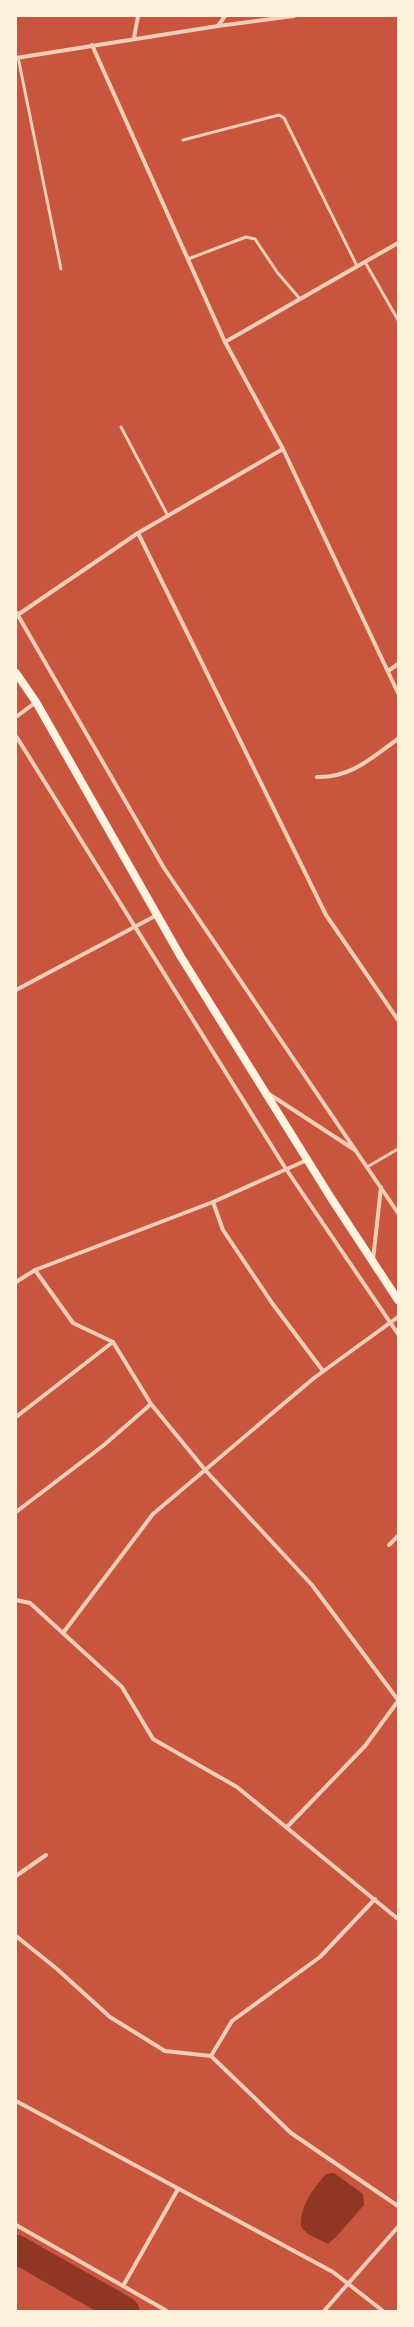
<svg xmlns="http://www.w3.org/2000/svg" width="414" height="2327" font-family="'Noto Sans',sans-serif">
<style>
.water{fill:#8f3625}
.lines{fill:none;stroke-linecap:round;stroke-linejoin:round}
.river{stroke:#8f3625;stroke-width:29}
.service{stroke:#f1ccb7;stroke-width:3}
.minor{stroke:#f1ccb7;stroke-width:4}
.secondary{stroke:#fff3e0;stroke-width:8}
</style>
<rect width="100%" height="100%" fill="#c8553d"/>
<path class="water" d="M334,2173L363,2194L364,2205L335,2238L328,2244L308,2234L301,2227C299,2207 313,2189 326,2174Z"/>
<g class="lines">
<path class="river" d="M16,2249L125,2311"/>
<g class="service">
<path d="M18,57L61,269"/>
<path d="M183,140L279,115L284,118L357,266"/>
<path d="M188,259L246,237L255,239L277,272L300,299"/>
<path d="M365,262L398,320"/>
<path d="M121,427L168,516"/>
<path d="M367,1167L398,1149"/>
</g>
<g class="minor">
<path d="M218,26L294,16"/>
<path d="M134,38L138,16"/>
<path d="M92,45L225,342L283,449L398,693"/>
<path d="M16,58L218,26L225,16"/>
<path d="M225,342L398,243"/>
<path d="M138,533L326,915L398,1020"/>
<path d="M16,612L164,868L398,1213"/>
<path d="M16,616L138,533L283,449"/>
<path d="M388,671L398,664"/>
<path d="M16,717L36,702"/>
<path d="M16,736L286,1169L398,1334"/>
<path d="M317,777C351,778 371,758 398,739"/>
<path d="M16,990L157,915"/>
<path d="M269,1094L355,1150"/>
<path d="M213,1202L223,1230L272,1303L323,1371"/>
<path d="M373,1260L381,1187"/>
<path d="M35,1270L73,1323L113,1342L151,1404L206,1471L312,1585L398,1700"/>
<path d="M16,1282L35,1270L213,1202L307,1160"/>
<path d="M16,1417L113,1342"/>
<path d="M16,1512L104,1445L151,1404"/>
<path d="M389,1545L398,1536"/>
<path d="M16,1600L30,1603L122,1687L153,1739L237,1787L398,1919"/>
<path d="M63,1633L153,1514L314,1378L398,1317"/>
<path d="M287,1827L365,1746L398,1701"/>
<path d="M16,1876L46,1855"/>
<path d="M16,1936L57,1969L110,2017L165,2051L211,2056L291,2133L398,2206"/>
<path d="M211,2056L232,2021L320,1957L375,1899"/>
<path d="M16,2101L333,2272L383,2311"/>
<path d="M16,2225L167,2311"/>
<path d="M123,2286L178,2189"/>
<path d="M324,2311L398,2227"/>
</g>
<path class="secondary" d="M16,673L36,702L181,957L331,1198L398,1300"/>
</g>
<rect width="414" height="2327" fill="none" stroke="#fff3e0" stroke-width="34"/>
</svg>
